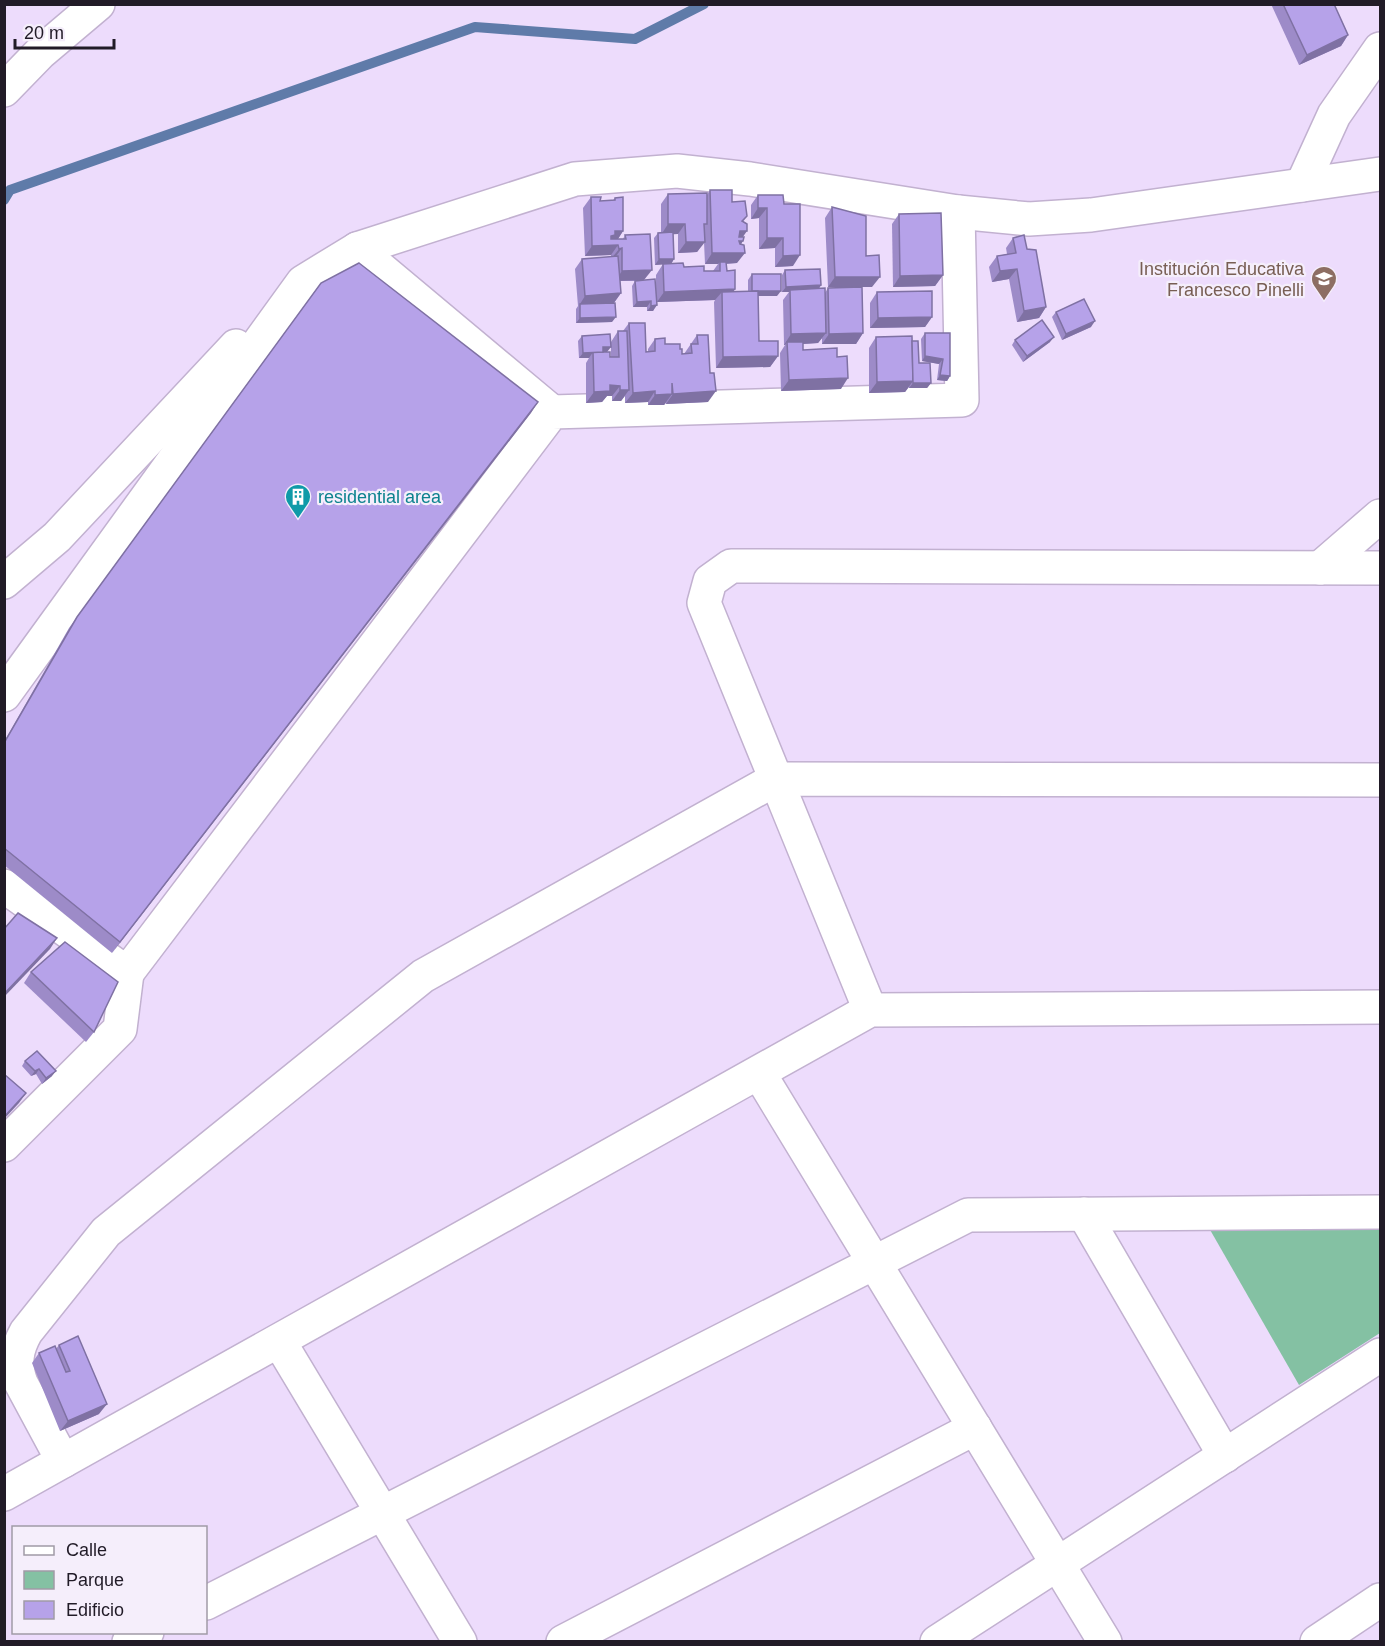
<svg xmlns="http://www.w3.org/2000/svg" width="1385" height="1646" font-family="Helvetica,sans-serif">
<style>
.green{fill:#84c1a3}
.lines{fill:none;stroke-linecap:round;stroke-linejoin:round}
.stream{stroke:#5f7ba9;stroke-width:10}
.minor-casing{stroke:#c2b1d0;stroke-width:36}
.minor{stroke:#fff;stroke-width:33}
.wall{fill:#9d8bc8;fill-rule:evenodd}
.shaded-wall{fill:#7f71a3}
.building{fill:#b6a2e9;stroke:#7f71a3;stroke-width:1.5}
.labels{text-anchor:middle;dominant-baseline:central;stroke-width:4.5;stroke-linejoin:round;paint-order:stroke}
.education-label{font-size:18px;fill:#785e54;stroke:#f5eefb;text-anchor:end}
.culture-label{font-size:18px;fill:#0d838f;stroke:#f5eefb;text-anchor:start}
</style>
<rect width="100%" height="100%" fill="#eddcfc"/>
<path class="green" d="M1380,1226V1333L1299,1385L1209,1228Z"/>
<g class="lines">
<path class="stream" d="M4,200L10,190L475,27L635,39L704,4"/>
<defs>
<g id="minor">
<path d="M4,90L40,53L98,4"/>
<path d="M1302,185L1334,115L1380,49"/>
<path d="M357,249L552,412"/>
<path d="M1320,568L1380,516"/>
<path d="M4,582L57,537L236,346"/>
<path d="M4,695L303,282L357,249L575,179L677,171L750,179L958,212L1029,219L1091,215L1380,174"/>
<path d="M4,886L127,973L552,412L962,400L958,212"/>
<path d="M870,1010L704,603L710,581L731,566L1380,568"/>
<path d="M759,1073L1105,1642"/>
<path d="M4,1145L120,1029L127,973"/>
<path d="M1084,1214L1225,1456"/>
<path d="M279,1341L460,1642"/>
<path d="M63,1461L21,1383C14,1364 16,1350 26,1332L106,1232L423,976L776,779L1380,780"/>
<path d="M4,1494L870,1010L1380,1007"/>
<path d="M206,1603L968,1215L1380,1212"/>
<path d="M129,1642L147,1632"/>
<path d="M563,1642L975,1428"/>
<path d="M937,1642L1380,1355"/>
<path d="M1317,1642L1380,1600"/>
</g>
</defs>
<use href="#minor" class="minor-casing"/>
<use href="#minor" class="minor"/>
</g>
<g class="wall">
<path d="M1271,4H1334L1348,35L1341,46L1299,65Z"/>
<path d="M710,190L732,202L747,216L743,222V237L737,263L726,264L727,271L735,289L734,291H748V280L752,274L777,296H758L759,341L778,356L770,367L716,368L714,302L715,300L657,302L653,311H647V307H633L632,286L635,281H640H620L621,293L614,303L612,322L576,323V309L578,306L575,269L582,259L611,257V255L585,256L583,208L591,197L600,201L613,200L615,198L623,231L618,239H623L625,235L644,280L656,294V275L663,264L655,265L654,238L658,233L661,232V204L668,194L707,195ZM673,234H678V253L697,252L704,242L705,264H718L713,271H704L671,264L674,259Z"/>
<path d="M758,195L784,204L793,266L775,267V248L759,249V218L751,219V205Z"/>
<path d="M832,207L866,256L872,287H862L863,333L856,344H822V338L818,343L803,344V350L841,389L781,391L780,353L785,345H784L783,300L789,292H782V275L785,270L821,285L819,289L825,293L828,288L860,287H828L825,218Z"/>
<path d="M899,214L943,275L935,286L893,287L892,224Z"/>
<path d="M1013,238L1027,249L1046,307L1039,318L1017,322L1009,279L992,282L989,267L997,256L1007,254L1006,248Z"/>
<path d="M321,283L538,402L112,953L4,865V742L69,628Z"/>
<path d="M877,292L932,317L925,327L870,328V303Z"/>
<path d="M1056,312L1091,327L1062,340L1052,317Z"/>
<path d="M629,323L646,352H648V349L655,339L665,344L680,349L682,354H684L697,335L708,402L666,404V403L664,405H648V402L625,403V396L621,401H612V396H607L602,402L586,403V363L589,358H579L578,341L582,336L607,352L611,357V342L618,331H623Z"/>
<path d="M925,333H950V376L947,381L937,380L939,364L922,361L921,339Z"/>
<path d="M876,337L912,342L919,363L931,383L927,388H909V387L905,392L869,393V348Z"/>
<path d="M1015,340L1050,342L1023,362L1012,345Z"/>
<path d="M31,972L94,1032L86,1042L24,983Z"/>
<path d="M25,1061L52,1076L42,1084L36,1074L31,1076L22,1066Z"/>
<path d="M59,1345L99,1414L60,1431L32,1363L39,1353L56,1349Z"/>
</g>
<g class="shaded-wall">
<path d="M1348,35L1341,46L1299,65L1307,55Z"/>
<path d="M758,208H767L759,218L751,219Z"/>
<path d="M668,224H685L678,234L661,235Z"/>
<path d="M615,231H623L616,242L618,245L611,255L585,256L592,246Z"/>
<path d="M740,231H747L740,241H743L736,251Z"/>
<path d="M767,238H783L775,248L759,249Z"/>
<path d="M686,242H705L697,252L678,253Z"/>
<path d="M622,248L614,259H611L619,249Z"/>
<path d="M712,253H745L737,263L720,264V262L718,264H705Z"/>
<path d="M800,255L793,266L775,267L783,256Z"/>
<path d="M659,259H674L671,264L655,265Z"/>
<path d="M1017,269L1009,279L992,282L1000,271Z"/>
<path d="M652,270L644,280L615,281L622,271Z"/>
<path d="M943,275L935,286L893,287L900,276Z"/>
<path d="M835,277H880L872,287H828Z"/>
<path d="M821,285L817,291L790,290L789,292H782L786,287Z"/>
<path d="M735,289L728,300L722,292L715,300L657,302L664,292Z"/>
<path d="M752,291H781L777,296H748Z"/>
<path d="M621,293L613,304H580L585,296Z"/>
<path d="M651,301L647,307H633L637,302Z"/>
<path d="M657,305L653,311H647L651,306Z"/>
<path d="M1046,307L1039,318L1017,322L1024,311Z"/>
<path d="M616,317L612,322L576,323L580,318Z"/>
<path d="M932,317L925,327L870,328L878,318Z"/>
<path d="M1095,321L1091,327L1062,340L1066,334Z"/>
<path d="M826,333L818,343L787,345V342L785,345H784L791,334Z"/>
<path d="M863,333L856,344H822L829,334Z"/>
<path d="M1054,337L1050,342L1023,362L1027,356Z"/>
<path d="M603,347H611L607,352H593L589,358H579L583,353Z"/>
<path d="M778,356L770,367L716,368L723,357Z"/>
<path d="M925,356L943,359L939,364L922,361Z"/>
<path d="M940,375L950,376L947,381L937,380Z"/>
<path d="M848,378L841,389L781,391L789,380Z"/>
<path d="M913,381L905,392L869,393L877,382Z"/>
<path d="M913,383H931L927,388H909Z"/>
<path d="M610,385L620,386L612,396H607L602,402L586,403L594,392Z"/>
<path d="M620,390H629L621,401H612Z"/>
<path d="M655,391L648,402L625,403L633,393Z"/>
<path d="M716,391L708,402L666,404L673,394Z"/>
<path d="M672,394L664,405H648L655,395Z"/>
<path d="M538,402L531,413L112,953L120,942Z"/>
<path d="M57,938L50,949L4,997V994Z"/>
<path d="M39,1069L36,1074L31,1076L35,1071Z"/>
<path d="M56,1071L52,1076L42,1084L46,1078Z"/>
<path d="M26,1093L19,1103L4,1119V1117Z"/>
<path d="M107,1404L99,1414L60,1431L68,1421Z"/>
</g>
<g class="building">
<path d="M1283,4H1334L1348,35L1307,55Z"/>
<path d="M710,190H732V202L745,201L747,216L742,221L747,224V231H740L739,237H744L743,241H739L740,244L744,245L745,253H712Z"/>
<path d="M707,193V224H704L705,242H686L685,224H668V194Z"/>
<path d="M758,195H783L784,204H800V255L783,256V238H767V208H758Z"/>
<path d="M591,197H601L600,201L615,200V198L623,197V231H615V235L611,236V239H626L625,235L650,234L652,270L622,271V248L619,249L618,245L592,246Z"/>
<path d="M832,207L866,216V256L879,255L880,277H835Z"/>
<path d="M941,213L943,275L900,276L899,214Z"/>
<path d="M673,232L674,259H659L658,233Z"/>
<path d="M1024,235L1027,249L1036,250L1046,307L1024,311L1017,269L1000,271L997,256L1016,253L1013,238Z"/>
<path d="M618,256L621,293L585,296L582,259Z"/>
<path d="M720,262H726L727,271L735,270V289L664,292L663,264L683,263L684,267L704,266V271H720Z"/>
<path d="M359,263L538,402L120,942L4,848V743L77,617L321,283Z"/>
<path d="M820,269L821,285L786,287L785,270Z"/>
<rect x="752" y="274" width="29" height="17"/>
<path d="M655,279L657,305L651,306V301L637,302L635,281Z"/>
<path d="M862,287L863,333L829,334L828,288Z"/>
<path d="M825,288L826,333L791,334L790,290Z"/>
<path d="M758,291L759,341H778V356L723,357L722,292Z"/>
<path d="M932,291V317L878,318L877,292Z"/>
<path d="M1084,299L1095,321L1066,334L1056,312Z"/>
<path d="M615,303L616,317L580,318V304Z"/>
<path d="M1042,320L1054,337L1027,356L1015,340Z"/>
<path d="M629,323H645L646,352L655,351V339L665,338V344H680V349H682V354L692,353L691,344H698L697,335H708L710,373H714L716,391L673,394L672,383V394L655,395V391L633,393Z"/>
<path d="M618,331H627L629,390H620V386L610,385V391L594,392L593,352H610V357H619Z"/>
<path d="M925,333H950V376L940,375L943,359L925,356Z"/>
<path d="M610,334L611,347H603V352L583,353L582,336Z"/>
<path d="M912,336L913,381L877,382L876,337Z"/>
<path d="M912,341H918L919,363H930L931,383H913Z"/>
<path d="M787,342H803V350L837,348V357L847,356L848,378L789,380Z"/>
<path d="M18,913L57,938L4,994V929Z"/>
<path d="M65,942L118,982L94,1032L31,972Z"/>
<path d="M37,1051L56,1071L46,1078L39,1069L35,1071L25,1061Z"/>
<path d="M4,1074L26,1093L4,1117Z"/>
<path d="M78,1336L107,1404L68,1421L39,1353L55,1346L66,1372L70,1371L59,1345Z"/>
</g>
<defs>
<symbol id="school-pin" viewBox="-11 -11 22 30"><path d="M0 17L-7.5 6A9.5 9.5 0 1 1 7.5 6Z" fill="#8d6e63" stroke="#f5eefb"/><path d="M0-5L7-2L0 1L-7-2ZM-4 1L0 2.5L4 1V4Q0 6-4 4Z" fill="#fff"/></symbol>
<symbol id="building-pin" viewBox="-11 -11 22 30"><path d="M0 17L-7.5 6A9.5 9.5 0 1 1 7.5 6Z" fill="#0f9aa8" stroke="#f5eefb"/><path d="M-4-6H4V6H1V3H-1V6H-4ZM-2.5-4.3h1.7v1.8h-1.7ZM.8-4.3h1.7v1.8H.8ZM-2.5-1h1.7V.8h-1.7ZM.8-1h1.7V.8H.8Z" fill="#fff"/></symbol>
</defs>
<g fill-rule="evenodd">
<use href="#school-pin" x="1309" y="264" width="30" height="40"/>
<use href="#building-pin" x="283" y="482" width="30" height="40"/>
</g>
<g class="labels">
<g class="education-label">
<text x="1304" y="269">Institución Educativa<tspan x="1304" dy="21">Francesco Pinelli</tspan></text>
</g>
<g class="culture-label">
<text x="318" y="497">residential area</text>
</g>
</g>
<rect width="1385" height="1646" fill="none" stroke="#211b27" stroke-width="12"/>
<rect x="12" y="1526" width="195" height="108" fill="#f5eefb" stroke="#a09aa6" stroke-width="1.5"/>
<rect x="24" y="1546" width="30" height="9" fill="#ffffff" stroke="#a09aa6" stroke-width="1.5"/>
<text x="66" y="1556" font-size="18" fill="#211b27">Calle</text>
<rect x="24" y="1571" width="30" height="18" fill="#84c1a3" stroke="#a09aa6" stroke-width="1.5"/>
<text x="66" y="1586" font-size="18" fill="#211b27">Parque</text>
<rect x="24" y="1601" width="30" height="18" fill="#b6a2e9" stroke="#a09aa6" stroke-width="1.5"/>
<text x="66" y="1616" font-size="18" fill="#211b27">Edificio</text>
<path d="M15 39v9h99v-9" fill="none" stroke="#211b27" stroke-width="3"/>
<text x="24" y="39" font-size="18" fill="#211b27" stroke="#f5eefb" stroke-width="4.5" paint-order="stroke">20 m</text>
</svg>
